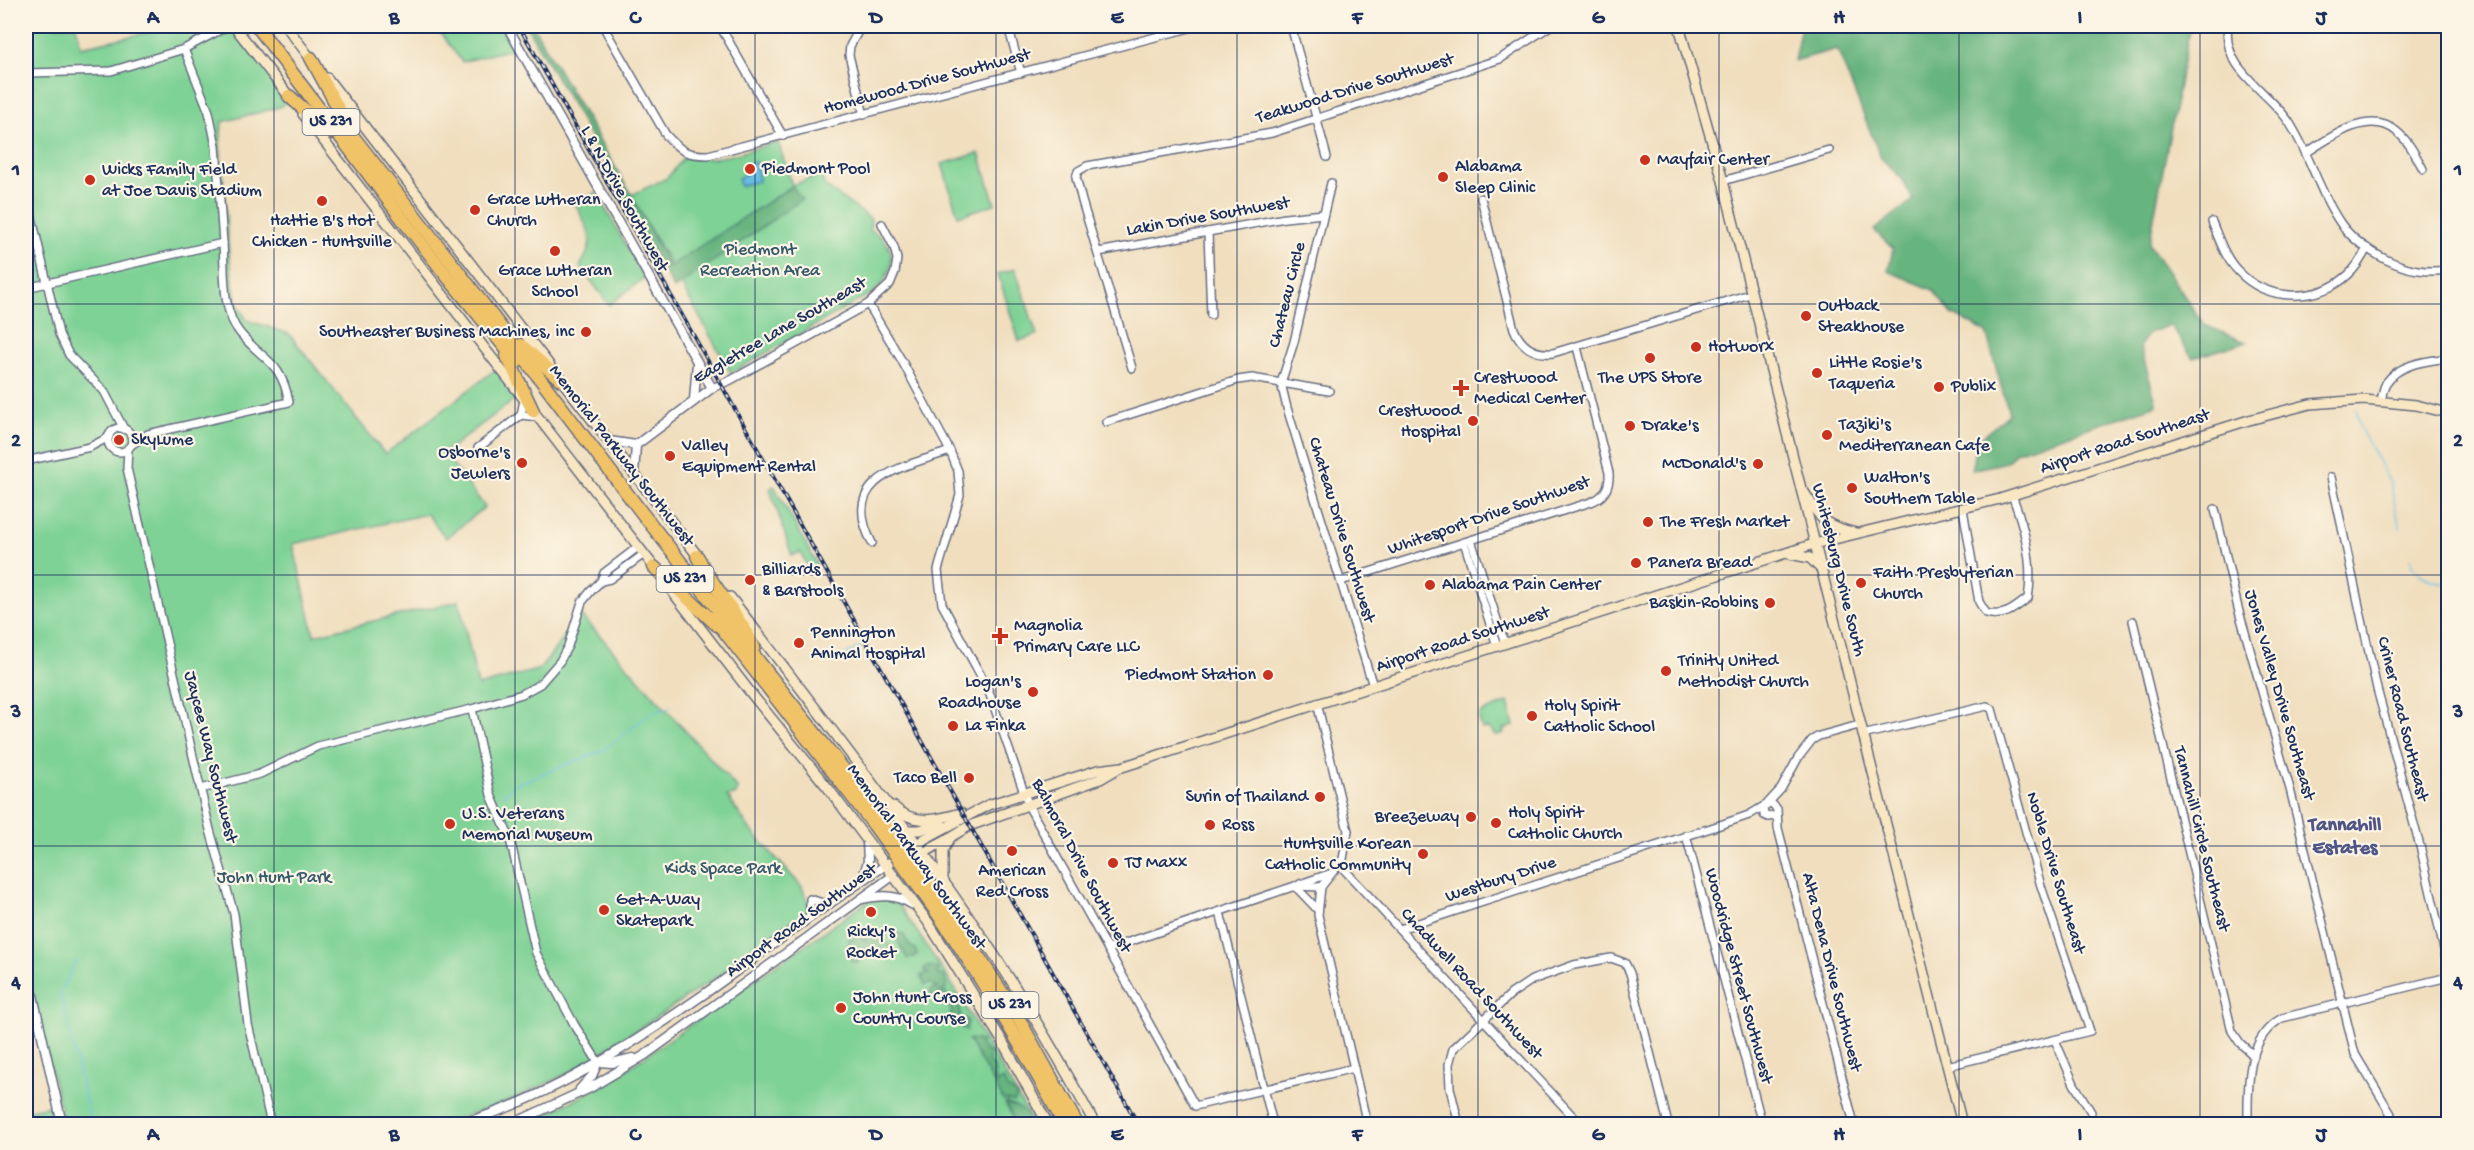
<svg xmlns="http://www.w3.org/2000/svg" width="2474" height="1150" font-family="'Gochi Hand',sans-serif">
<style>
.green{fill:#7ed295;stroke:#4c807a;stroke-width:1.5}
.forest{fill:#66b47e;stroke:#40726e;stroke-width:1.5}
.water{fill:#67bde3;stroke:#4176a0;stroke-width:1.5}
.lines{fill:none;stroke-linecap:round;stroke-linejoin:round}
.stream{stroke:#67bde3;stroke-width:1.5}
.minor-casing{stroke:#666c80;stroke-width:10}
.tertiary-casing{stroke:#666c80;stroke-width:11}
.secondary-casing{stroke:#666c80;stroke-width:12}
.motorway-casing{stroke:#666c80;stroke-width:15}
.minor{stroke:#fff;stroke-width:7}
.tertiary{stroke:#fff;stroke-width:8}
.secondary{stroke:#f9e7c3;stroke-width:9}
.motorway{stroke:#f1c369;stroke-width:12}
.rail-casing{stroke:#1b2f5e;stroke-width:4}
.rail{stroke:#fcf5e5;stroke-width:1.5;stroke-dasharray:4.5;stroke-linecap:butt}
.motorway-bridge-casing{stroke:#666c80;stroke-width:15;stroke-linecap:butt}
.motorway-bridge{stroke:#f1c369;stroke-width:12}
.grid{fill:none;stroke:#1b2f5e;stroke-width:1.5;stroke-opacity:0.55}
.poi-dot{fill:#c8321e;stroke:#fcf5e5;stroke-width:2}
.labels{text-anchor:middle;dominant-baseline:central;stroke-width:4.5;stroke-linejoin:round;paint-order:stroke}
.shield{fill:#fcf5e5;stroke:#5e6a86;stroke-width:1.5}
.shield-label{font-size:16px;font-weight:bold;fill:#1b2f5e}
.street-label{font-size:18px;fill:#1b2f5e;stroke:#fcf5e5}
.poi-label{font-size:18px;fill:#1b2f5e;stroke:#fcf5e5;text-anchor:start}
.park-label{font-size:18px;fill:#34586c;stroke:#fcf5e5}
.neighbourhood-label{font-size:20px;font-weight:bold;fill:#505588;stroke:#fcf5e5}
.neatline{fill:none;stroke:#1b2f5e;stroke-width:2}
.grid-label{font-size:20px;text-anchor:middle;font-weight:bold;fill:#1b2f5e}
</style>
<rect width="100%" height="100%" fill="#fcf5e5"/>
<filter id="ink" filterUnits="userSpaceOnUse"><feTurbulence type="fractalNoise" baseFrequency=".0167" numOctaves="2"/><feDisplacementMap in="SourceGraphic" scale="12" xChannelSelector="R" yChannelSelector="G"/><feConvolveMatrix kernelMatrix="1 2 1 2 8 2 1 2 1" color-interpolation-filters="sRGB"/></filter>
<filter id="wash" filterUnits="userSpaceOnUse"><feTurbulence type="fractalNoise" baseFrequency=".008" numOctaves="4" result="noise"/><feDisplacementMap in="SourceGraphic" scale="24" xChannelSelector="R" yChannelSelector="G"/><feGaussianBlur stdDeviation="1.35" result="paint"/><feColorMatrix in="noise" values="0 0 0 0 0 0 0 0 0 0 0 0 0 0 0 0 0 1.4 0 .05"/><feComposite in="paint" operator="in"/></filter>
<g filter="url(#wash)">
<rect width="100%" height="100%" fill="#f0debe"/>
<g class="green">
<path d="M26,26H76L81,47L177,26H234L291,99L280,107L222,122L220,144L229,253L236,303L247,320L289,334L385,454L496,369L518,397L444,453L485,507L446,538L427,514L293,544L314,635L459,601L478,686L540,669L581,615L738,789L735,795L727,796L749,828L802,887L808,903L807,916L660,1015L569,1073L511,1100L444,1124H64L26,967Z"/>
<path d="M435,26H502L515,48L462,62Z"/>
<path d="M778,142L792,185L821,175L825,186L871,219L870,229C874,233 881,236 885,241C899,259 888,279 874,292L731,373L631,195L667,178L685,156C716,164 748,150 778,142Z"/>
<path d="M979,153L995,204L958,216L942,164Z"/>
<path d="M597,193L644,278L609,305L580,266C599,238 587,229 574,201Z"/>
<path d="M1015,269L1037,335L1019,341L998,274Z"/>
<path d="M774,486L817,564L810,570L800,552L792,556L770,489Z"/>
<path d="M1508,702L1514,726L1503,729L1504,733L1495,736L1489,728L1482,729L1479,718L1481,713Z"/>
<path d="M871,899H895L950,981L1034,1124H527L604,1085Z"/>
<path d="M49,1106L53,1124H26V1111Z"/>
</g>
<g class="forest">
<path d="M526,26H533L631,194L669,267L792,186L802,199L674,289L576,111Z"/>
<path d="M1801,26H2190L2149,244L2204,325L2246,342L2193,358L2170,325L2149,333L2140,346L2157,405L2016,452L2007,462L1972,470L1978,441L2009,414L1986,332L1952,314L1933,290L1888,271L1893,249L1874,230L1913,200L1902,179L1881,158L1837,49L1794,61Z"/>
<path d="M872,928L879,931L882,941L891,946V953L886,956L872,949L865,948L858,963L851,961L852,954L856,952L849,944V939L861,938L866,941L864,936Z"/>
<path d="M899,933L904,935C907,941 907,945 915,949L917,954L913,958H907L895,936Z"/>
<path d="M926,967H936L939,970L937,974L944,976L947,986L943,992H940V995L934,997L930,992L933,988L938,989L930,983L925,985L921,975L928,974L924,970Z"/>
<path d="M946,992L949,999L960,1004V1018H965L968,1021L966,1030L958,1025L950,1015L952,1012L948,1004L942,1002L941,996Z"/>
<path d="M971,1039L982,1041L980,1044L984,1050L990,1053L989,1062L994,1067L996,1080L994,1083L968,1040Z"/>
<path d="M1003,1079L1008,1089L1017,1095L1015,1102L1003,1100L995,1085Z"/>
<path d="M1005,1103L1019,1108L1027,1115L1028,1122L1016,1123Z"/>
</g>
<path class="water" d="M756,162L759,181L740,186L738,178L746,174L743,165Z"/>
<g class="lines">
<g class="stream">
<path d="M2356,409L2360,428L2390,483L2400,528"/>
<path d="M2410,559C2420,579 2427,579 2448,584"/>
<path d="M871,640L876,636"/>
<path d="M833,662L862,646"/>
<path d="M502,796L514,785L604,750L651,713L671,707"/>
<path d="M76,961L60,993L91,1124"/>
</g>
</g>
</g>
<g filter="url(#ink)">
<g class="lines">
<defs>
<g id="minor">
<path d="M603,26L666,135C681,151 685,155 708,155L1197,26"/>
<path d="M720,26L783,136"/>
<path d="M861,26L850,46L849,55L864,115"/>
<path d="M1008,26L1021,73"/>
<path d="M1291,26L1327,157"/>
<path d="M2228,26C2221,69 2269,91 2289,122C2310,154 2319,193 2341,224C2352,239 2371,252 2387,260C2408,270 2426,273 2448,270"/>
<path d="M26,73L111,71L184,49L228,26"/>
<path d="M2306,153C2330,137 2369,109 2396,131C2409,141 2416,156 2423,169"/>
<path d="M1723,181L1829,150"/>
<path d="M1331,183L1294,342L1281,383L1287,408L1373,686"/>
<path d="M26,192L59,334L69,355L104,391L124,429"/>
<path d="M1481,198L1514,329C1521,346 1534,355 1553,353L1750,294"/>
<path d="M2212,222C2219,239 2225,258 2238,271C2267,302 2317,303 2348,275C2357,267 2362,258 2367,248"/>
<path d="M1208,232L1211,315"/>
<path d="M1098,252L1285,218L1323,214"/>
<path d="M26,288L223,243L216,146L209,112L184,49"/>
<path d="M868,304L902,361L950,451L958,471L960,495L938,570L942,604L988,689L1029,807L1195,1106L1354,1068"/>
<path d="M1132,368L1082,201L1076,177L1078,171L1087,166L1272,133L1500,59L1550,26"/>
<path d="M712,388L731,380L868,304L890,284L895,272L897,259L894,247L882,224"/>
<path d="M524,400L521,415L538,417"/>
<path d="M2381,402C2382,396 2383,388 2386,383C2399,363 2428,361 2448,358"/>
<path d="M1106,422L1238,380L1252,378L1329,391"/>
<circle cx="120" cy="440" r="12"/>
<path d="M131,445L148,434L289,402C281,360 264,362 240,333C221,311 225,270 223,243"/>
<path d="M128,448L127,468L141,530L210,830L234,914L248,1024L271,1124"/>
<path d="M478,448L521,415"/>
<path d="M26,461L90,447L109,437"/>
<path d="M2331,477L2377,689L2421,850L2448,967"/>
<path d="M1963,509L1979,602L1986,613C2004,618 2014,609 2028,598C2034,565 2024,526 2012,495"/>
<path d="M2215,509L2238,608L2290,789L2355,1054L2397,1124"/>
<path d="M1471,540L1505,644"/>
<path d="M1464,542L1497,646"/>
<path d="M872,543C838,477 904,467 950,451"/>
<path d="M601,581L604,573L638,547"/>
<path d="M1341,581L1591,502C1604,497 1610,487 1609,473L1577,347"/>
<path d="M2133,621L2232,1031L2240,1043L2254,1056"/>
<path d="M1317,703L1348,831L1343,859L1321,887L1318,915L1367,1124"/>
<path d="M472,709L491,795L510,839L536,953L574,1024L598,1062"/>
<path d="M1862,735L1987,706L1992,709L2041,886L2090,1031L1947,1066"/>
<path d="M201,789L260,774L318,746L472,709L522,694L540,684L560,661L568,646L582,602L591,591L601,581L610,579L644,554"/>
<path d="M1768,803L1781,789L1798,758L1812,740L1819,736L1859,725"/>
<path d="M1777,812L1775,816L1768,817L1764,815L1763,808L1771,803L1777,809L1778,828L1854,1124"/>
<path d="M1686,835L1762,1124"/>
<path d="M1340,865L1580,1124"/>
<path d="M1300,884L1329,874"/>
<path d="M1295,886L1318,910"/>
<path d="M1220,912L1273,1124"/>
<path d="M810,918V899L829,905"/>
<path d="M1400,929L1720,825L1749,815L1764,806"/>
<path d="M1108,949L1295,886L1321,887"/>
<path d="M2055,1040L2074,1084L2091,1112"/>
<path d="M1459,1124L1450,1088L1449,1064L1453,1049L1511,994L1532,980L1574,965L1611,958L1625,963L1630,973L1668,1124"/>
<path d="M2248,1124C2248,1087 2245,1039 2282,1018L2448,977"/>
</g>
<g id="tertiary">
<path d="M507,26L712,388L636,445L609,441"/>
<path d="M694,400L697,363"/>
<path d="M634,474L636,445"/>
<path d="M862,881L868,861L867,842"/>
<path d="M862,899C881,895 896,894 913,905"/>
<path d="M26,965L62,1124"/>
<path d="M599,1062L612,1063L633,1058"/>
<path d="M580,1089L592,1076L598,1062"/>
<path d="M460,1124C615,1079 752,952 886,865"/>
<path d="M512,1124L590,1088L645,1055L894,875"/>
</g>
<g id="secondary">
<path d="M234,26L292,100"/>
<path d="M286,26L314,63"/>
<path d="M1679,26L1723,181L1962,1124"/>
<path d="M327,78L550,366"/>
<path d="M303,114L658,572"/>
<path d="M559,377L701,560"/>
<path d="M1804,492C1822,521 1823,525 1856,533"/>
<path d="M1790,554L1810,558L1820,568"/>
<path d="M668,586L750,692L828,788L928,922L1001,1039L1048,1124"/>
<path d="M730,597C817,710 905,823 985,941C1025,1000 1061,1062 1095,1124"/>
<path d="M893,806C914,826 937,820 961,813"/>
<path d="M907,830H920L941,823"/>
<path d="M919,856L969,826L1100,779L1117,769"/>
<path d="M886,865L926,838L988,805L1098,770L1122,767L1814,544L2000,499L2249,420L2310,404L2364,400L2416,405L2448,413"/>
<path d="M943,882V851L950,838"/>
</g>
<g id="motorway">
<path d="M257,26L403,220"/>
<path d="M311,58L349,128"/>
<path d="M289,96L331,133"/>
<path d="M341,121L412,212"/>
<path d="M455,267L642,513L882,818"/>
<path d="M446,275L517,362"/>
<path d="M521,345L561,380"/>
<path d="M507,356L533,411"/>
<path d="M697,556C713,588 739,614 754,647"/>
<path d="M654,567L717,625"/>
<path d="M714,618L874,825"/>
<path d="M935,890L1015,1012L1077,1124"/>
<path d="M926,897C977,969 1022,1046 1064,1124"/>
</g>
</defs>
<use href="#minor" class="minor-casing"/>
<use href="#tertiary" class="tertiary-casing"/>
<use href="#secondary" class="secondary-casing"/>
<use href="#motorway" class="motorway-casing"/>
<use href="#minor" class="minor"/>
<use href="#tertiary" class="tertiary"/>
<use href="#secondary" class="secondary"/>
<use href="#motorway" class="motorway"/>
<defs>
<path id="rail" d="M519,26L1138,1124"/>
</defs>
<use href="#rail" class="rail-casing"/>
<use href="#rail" class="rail"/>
<defs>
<g id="motorway-bridge">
<path d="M412,212L455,267"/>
<path d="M403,220L446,275"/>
<path d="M882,818L935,890"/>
<path d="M874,825L926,897"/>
</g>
</defs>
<use href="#motorway-bridge" class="motorway-bridge-casing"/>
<use href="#motorway-bridge" class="motorway-bridge"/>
</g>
</g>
<path class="grid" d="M274,26V1124M515,26V1124M755,26V1124M996,26V1124M1237,26V1124M1478,26V1124M1719,26V1124M1959,26V1124M2200,26V1124M26,304H2448M26,575H2448M26,846H2448"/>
<g class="poi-dot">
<circle cx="1645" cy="160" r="6"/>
<circle cx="750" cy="169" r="6"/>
<circle cx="1443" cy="177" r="6"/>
<circle cx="90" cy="180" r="6"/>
<circle cx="322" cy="201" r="6"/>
<circle cx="475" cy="210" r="6"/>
<circle cx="555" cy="251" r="6"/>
<circle cx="1806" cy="316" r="6"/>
<circle cx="586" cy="332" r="6"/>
<circle cx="1696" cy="347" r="6"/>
<circle cx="1650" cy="358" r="6"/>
<circle cx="1817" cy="373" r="6"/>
<circle cx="1939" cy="387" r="6"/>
<path d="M1458 379h6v6h6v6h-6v6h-6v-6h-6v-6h6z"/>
<circle cx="1473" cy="421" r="6"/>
<circle cx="1630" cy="426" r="6"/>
<circle cx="1827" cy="435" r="6"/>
<circle cx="119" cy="440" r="6"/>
<circle cx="670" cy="456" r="6"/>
<circle cx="522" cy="463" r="6"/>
<circle cx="1758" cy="464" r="6"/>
<circle cx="1852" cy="488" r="6"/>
<circle cx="1648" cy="522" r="6"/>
<circle cx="1636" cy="563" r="6"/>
<circle cx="750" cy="580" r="6"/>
<circle cx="1861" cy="583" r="6"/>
<circle cx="1430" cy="585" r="6"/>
<circle cx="1770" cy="603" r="6"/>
<path d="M997 627h6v6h6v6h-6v6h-6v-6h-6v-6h6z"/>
<circle cx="799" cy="643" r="6"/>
<circle cx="1666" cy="671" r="6"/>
<circle cx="1268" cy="675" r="6"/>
<circle cx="1033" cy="692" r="6"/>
<circle cx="1532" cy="716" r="6"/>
<circle cx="953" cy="726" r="6"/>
<circle cx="969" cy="778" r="6"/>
<circle cx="1320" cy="797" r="6"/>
<circle cx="1471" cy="817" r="6"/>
<circle cx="1496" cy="823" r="6"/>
<circle cx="450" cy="824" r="6"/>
<circle cx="1210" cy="825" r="6"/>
<circle cx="1012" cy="851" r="6"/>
<circle cx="1423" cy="854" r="6"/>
<circle cx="1113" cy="863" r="6"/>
<circle cx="604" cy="910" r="6"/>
<circle cx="871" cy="912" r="6"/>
<circle cx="841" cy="1008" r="6"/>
</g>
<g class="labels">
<g class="shield">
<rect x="302.5" y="109" width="57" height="26" rx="4.5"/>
<rect x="656.5" y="566" width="57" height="26" rx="4.5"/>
<rect x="981.5" y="992" width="57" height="26" rx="4.5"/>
</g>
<g class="shield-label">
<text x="331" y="122">US 231</text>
<text x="685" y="579">US 231</text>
<text x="1010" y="1005">US 231</text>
</g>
<g class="street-label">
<text transform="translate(927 82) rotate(-15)">Homewood Drive Southwest</text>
<text transform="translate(1355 89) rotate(-17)">Teakwood Drive Southwest</text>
<text transform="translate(624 199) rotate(61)">L &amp; N Drive Southwest</text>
<text transform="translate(1208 217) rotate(-10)">Lakin Drive Southwest</text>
<text transform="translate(1288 295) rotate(-76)">Chateau Circle</text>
<text transform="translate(780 331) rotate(-30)">Eagletree Lane Southeast</text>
<text transform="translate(2125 442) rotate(-18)">Airport Road Southeast</text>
<text transform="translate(621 456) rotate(52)">Memorial Parkway Southwest</text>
<text transform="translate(1489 516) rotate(-19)">Whitesport Drive Southwest</text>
<text transform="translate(1341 530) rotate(73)">Chateau Drive Southwest</text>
<text transform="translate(1838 570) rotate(76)">Whitesburg Drive South</text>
<text transform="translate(1463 640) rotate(-18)">Airport Road Southwest</text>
<text transform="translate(2279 695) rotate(74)">Jones Valley Drive Southeast</text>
<text transform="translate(2402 719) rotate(76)">Criner Road Southeast</text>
<text transform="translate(210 757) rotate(76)">Jaycee Way Southwest</text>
<text transform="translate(2201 839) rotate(76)">Tannahill Circle Southeast</text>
<text transform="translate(916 857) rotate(54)">Memorial Parkway Southwest</text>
<text transform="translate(1081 866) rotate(62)">Balmoral Drive Southwest</text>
<text transform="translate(2055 873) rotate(73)">Noble Drive Southeast</text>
<text transform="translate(1501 880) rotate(-18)">Westbury Drive</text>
<text transform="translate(802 921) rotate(-36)">Airport Road Southwest</text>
<text transform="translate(1831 972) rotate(76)">Alta Dena Drive Southwest</text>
<text transform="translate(1738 976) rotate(75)">Woodridge Street Southwest</text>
<text transform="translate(1471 984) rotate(47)">Chadwell Road Southwest</text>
</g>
<g class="poi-label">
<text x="1657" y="160">Mayfair Center</text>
<text x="1455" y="167">Alabama<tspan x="1455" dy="21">Sleep Clinic</tspan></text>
<text x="762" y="169">Piedmont Pool</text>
<text x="102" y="170">Wicks Family Field<tspan x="102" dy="21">at Joe Davis Stadium</tspan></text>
<text x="487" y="200">Grace Lutheran<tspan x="487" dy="21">Church</tspan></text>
<text x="322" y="221" text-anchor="middle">Hattie B's Hot<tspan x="322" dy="21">Chicken - Huntsville</tspan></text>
<text x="555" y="271" text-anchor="middle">Grace Lutheran<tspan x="555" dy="21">School</tspan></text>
<text x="1818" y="306">Outback<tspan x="1818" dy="21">Steakhouse</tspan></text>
<text x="574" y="332" text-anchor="end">Southeaster Business Machines, inc</text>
<text x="1708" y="347">Hotworx</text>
<text x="1829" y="363">Little Rosie's<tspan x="1829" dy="21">Taqueria</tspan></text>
<text x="1474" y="378">Crestwood<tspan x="1474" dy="21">Medical Center</tspan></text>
<text x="1650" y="378" text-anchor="middle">The UPS Store</text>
<text x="1951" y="387">Publix</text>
<text x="1461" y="411" text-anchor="end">Crestwood<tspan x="1461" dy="21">Hospital</tspan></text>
<text x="1839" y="425">Taziki's<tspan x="1839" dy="21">Mediterranean Cafe</tspan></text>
<text x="1642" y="426">Drake's</text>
<text x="131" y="440">SkyLume</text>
<text x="682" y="446">Valley<tspan x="682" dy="21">Equipment Rental</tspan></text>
<text x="510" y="453" text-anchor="end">Osborne's<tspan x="510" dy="21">Jewlers</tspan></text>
<text x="1746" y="464" text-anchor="end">McDonald's</text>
<text x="1864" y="478">Walton's<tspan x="1864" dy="21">Southern Table</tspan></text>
<text x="1660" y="522">The Fresh Market</text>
<text x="1648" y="563">Panera Bread</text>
<text x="762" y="570">Billiards<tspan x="762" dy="21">&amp; Barstools</tspan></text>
<text x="1873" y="573">Faith Presbyterian<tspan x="1873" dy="21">Church</tspan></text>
<text x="1442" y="585">Alabama Pain Center</text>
<text x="1758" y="603" text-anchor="end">Baskin-Robbins</text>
<text x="1014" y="626">Magnolia<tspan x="1014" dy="21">Primary Care LLC</tspan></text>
<text x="811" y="633">Pennington<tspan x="811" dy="21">Animal Hospital</tspan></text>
<text x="1678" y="661">Trinity United<tspan x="1678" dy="21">Methodist Church</tspan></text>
<text x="1256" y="675" text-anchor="end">Piedmont Station</text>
<text x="1021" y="682" text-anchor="end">Logan's<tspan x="1021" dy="21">Roadhouse</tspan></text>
<text x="1544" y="706">Holy Spirit<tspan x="1544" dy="21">Catholic School</tspan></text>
<text x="965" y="726">La Finka</text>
<text x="957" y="778" text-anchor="end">Taco Bell</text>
<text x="1308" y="797" text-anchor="end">Surin of Thailand</text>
<text x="1508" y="813">Holy Spirit<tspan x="1508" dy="21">Catholic Church</tspan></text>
<text x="462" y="814">U.S. Veterans<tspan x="462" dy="21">Memorial Museum</tspan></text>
<text x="1459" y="817" text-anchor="end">Breezeway</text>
<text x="1222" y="825">Ross</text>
<text x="1411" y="844" text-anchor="end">Huntsville Korean<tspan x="1411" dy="21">Catholic Community</tspan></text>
<text x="1125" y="863">TJ Maxx</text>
<text x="1012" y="871" text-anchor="middle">American<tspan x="1012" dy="21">Red Cross</tspan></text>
<text x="616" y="900">Get-A-Way<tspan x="616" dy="21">Skatepark</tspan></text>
<text x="871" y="932" text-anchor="middle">Ricky's<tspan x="871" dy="21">Rocket</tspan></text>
<text x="853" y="998">John Hunt Cross<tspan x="853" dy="21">Country Course</tspan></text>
</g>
<g class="park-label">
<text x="760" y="250">Piedmont<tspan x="760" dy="21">Recreation Area</tspan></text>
<text x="723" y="869">Kids Space Park</text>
<text x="274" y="878">John Hunt Park</text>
</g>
<g class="neighbourhood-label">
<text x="2345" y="826">Tannahill<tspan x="2345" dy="23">Estates</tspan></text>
</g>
</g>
<rect width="2474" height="1150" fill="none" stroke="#fcf5e5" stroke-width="66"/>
<rect x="33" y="33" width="2408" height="1084" class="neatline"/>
<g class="grid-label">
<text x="153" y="23">A</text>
<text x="394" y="23">B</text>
<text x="635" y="23">C</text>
<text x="876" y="23">D</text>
<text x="1117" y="23">E</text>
<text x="1357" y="23">F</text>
<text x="1598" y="23">G</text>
<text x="1839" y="23">H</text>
<text x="2080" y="23">I</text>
<text x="2321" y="23">J</text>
<text x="16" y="175">1</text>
<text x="2458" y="175">1</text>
<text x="16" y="446">2</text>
<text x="2458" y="446">2</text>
<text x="16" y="717">3</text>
<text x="2458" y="717">3</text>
<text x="16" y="988">4</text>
<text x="2458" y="988">4</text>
<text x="153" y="1140">A</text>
<text x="394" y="1140">B</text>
<text x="635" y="1140">C</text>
<text x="876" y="1140">D</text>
<text x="1117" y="1140">E</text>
<text x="1357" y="1140">F</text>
<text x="1598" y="1140">G</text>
<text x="1839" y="1140">H</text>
<text x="2080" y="1140">I</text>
<text x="2321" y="1140">J</text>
</g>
</svg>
